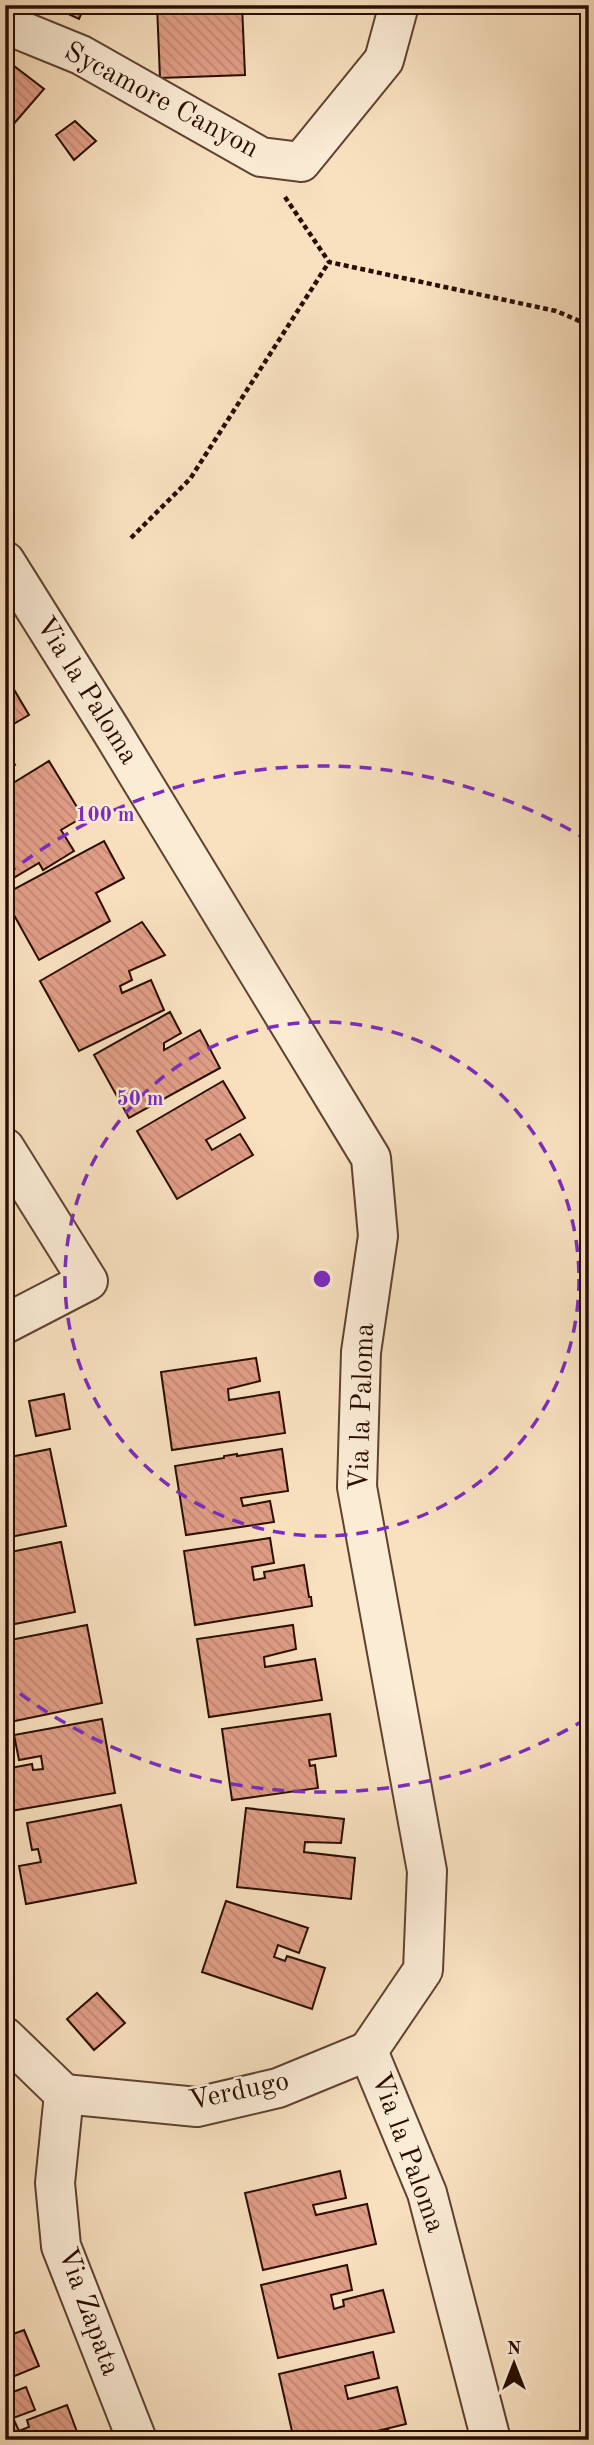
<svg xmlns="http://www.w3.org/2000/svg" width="594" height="2445" font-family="'Old Standard TT',serif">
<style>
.building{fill:url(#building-back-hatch);stroke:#2a0d00;stroke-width:2}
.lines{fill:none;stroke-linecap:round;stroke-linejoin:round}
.minor-casing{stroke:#5e4230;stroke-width:42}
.path{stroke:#2a0d00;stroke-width:4.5;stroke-dasharray:5 3.5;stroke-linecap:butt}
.minor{stroke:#fbecd6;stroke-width:38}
.ring{fill:none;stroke:#7b2cbf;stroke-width:3.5;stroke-dasharray:12 9}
.labels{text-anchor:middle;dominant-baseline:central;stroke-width:5;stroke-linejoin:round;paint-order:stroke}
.street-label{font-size:28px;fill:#2a0d00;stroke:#fbecd6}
.centre{fill:#7b2cbf;stroke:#fbecd6;stroke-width:3.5}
.ring-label{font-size:21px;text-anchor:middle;font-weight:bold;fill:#7b2cbf;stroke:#fbecd6;stroke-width:5;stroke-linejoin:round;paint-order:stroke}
</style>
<defs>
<pattern id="building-back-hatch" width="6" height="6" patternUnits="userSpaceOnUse" patternTransform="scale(1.75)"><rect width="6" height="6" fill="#e19e87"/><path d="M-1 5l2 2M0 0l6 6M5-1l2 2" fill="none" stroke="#c18773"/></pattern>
</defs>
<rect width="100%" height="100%" fill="#f9e1c0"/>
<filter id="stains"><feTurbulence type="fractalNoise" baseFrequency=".00286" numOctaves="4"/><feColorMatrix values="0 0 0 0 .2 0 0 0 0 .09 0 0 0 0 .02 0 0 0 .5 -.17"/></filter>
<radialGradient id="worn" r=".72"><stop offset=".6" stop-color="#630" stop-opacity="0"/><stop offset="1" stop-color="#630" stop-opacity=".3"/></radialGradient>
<g class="building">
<path d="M49,5H85L79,19Z"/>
<path d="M157,5H242L245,75L160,78Z"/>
<path d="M5,59L44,89L5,134Z"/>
<path d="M75,121L96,141L74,160L56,135Z"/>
<path d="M9,681L29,715L5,729V683Z"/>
<path d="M5,748L15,765L5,771Z"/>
<path d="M49,761L83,817L61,830L74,851L43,870L39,863L5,883V788Z"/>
<path d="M104,841L124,878L96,893L110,921L39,960L5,899V894Z"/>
<path d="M142,922L165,955L129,971L132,980L120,986L122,993L151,980L164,1010L79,1051L40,981Z"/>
<path d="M170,1012L181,1033L164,1043V1050L200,1030L220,1068L129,1118L94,1055Z"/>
<path d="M223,1081L245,1118L206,1140L212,1150L240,1134L253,1155L177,1199L137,1131Z"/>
<path d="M256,1358L260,1381L228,1389L229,1400L279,1392L285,1433L172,1450L161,1372Z"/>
<path d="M64,1394L70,1429L36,1436L29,1401Z"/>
<path d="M50,1449L66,1526L5,1538V1458Z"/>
<path d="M282,1449L288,1491L241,1498L243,1506L270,1501L274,1522L186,1535L175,1466L224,1458V1456L237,1454V1456Z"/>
<path d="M270,1538L274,1563L252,1567L254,1580L265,1578L264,1572L304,1565L309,1597H311L312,1606L195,1625L184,1551Z"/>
<path d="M61,1542L75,1612L5,1626V1603L12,1601L9,1585H5V1553Z"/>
<path d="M87,1625L102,1703L5,1723V1641Z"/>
<path d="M293,1625L296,1649L264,1657L265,1667L315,1659L322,1700L209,1717L197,1639Z"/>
<path d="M330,1714L336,1756L309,1760L310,1766L315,1765L318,1788L232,1800L222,1729Z"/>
<path d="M102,1719L115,1793L5,1812V1769L32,1764L33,1770L43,1769L41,1756L19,1760L14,1735Z"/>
<path d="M121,1805L136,1883L26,1904L19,1866L41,1862L38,1849L32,1850L27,1823Z"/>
<path d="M246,1808L344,1819L341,1843L305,1842L304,1852L355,1858L351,1899L237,1887Z"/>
<path d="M226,1901L308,1928L299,1953L278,1945L274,1957L285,1961L287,1956L325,1968L312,2009L202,1972Z"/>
<path d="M97,1993L125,2023L94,2050L67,2019Z"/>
<path d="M340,2171L346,2198L313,2205L316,2215L367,2204L376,2244L263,2270L245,2193Z"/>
<path d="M347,2265L352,2290L331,2295L334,2309L344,2306L343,2300L383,2290L394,2332L278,2358L261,2285Z"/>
<path d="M24,2330L39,2366L5,2380V2337Z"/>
<path d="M373,2352L379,2378L345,2386L348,2399L397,2387L406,2424L340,2440H294L279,2374Z"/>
<path d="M26,2387L35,2410L13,2418L19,2431L29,2427L27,2420L67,2405L80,2440H5V2395Z"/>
<path d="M388,2429L391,2440H369L368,2435Z"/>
</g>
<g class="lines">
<defs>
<g id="minor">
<path d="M5,24L81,55L261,157L301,162L384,60L399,5"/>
<path d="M5,561L112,732L371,1158L378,1236L361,1352L357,1487L427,1871L423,1970L368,2051"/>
<path d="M5,1148L88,1281L5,1324"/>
<path d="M5,2037L64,2094L55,2183L61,2246L137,2440"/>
<path d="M368,2051L427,2193L491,2440"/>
<path d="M64,2094L197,2107L278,2088L368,2051"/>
</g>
</defs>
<use href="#minor" class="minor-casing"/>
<g class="path">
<path d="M285,197L329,262L556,311L589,325"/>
<path d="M131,538L190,479L329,262"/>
</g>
<use href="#minor" class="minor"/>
</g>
<g class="ring">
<circle cx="322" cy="1279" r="257"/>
<path d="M586 1719A513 513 0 0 1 6 1683M6 875A513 513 0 0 1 586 839"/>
</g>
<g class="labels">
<g class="street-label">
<text transform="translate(161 101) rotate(28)">Sycamore Canyon</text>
<text transform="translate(86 691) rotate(58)">Via la Paloma</text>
<text transform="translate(363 1407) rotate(-88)">Via la Paloma</text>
<text transform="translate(239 2092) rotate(-12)">Verdugo</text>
<text transform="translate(407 2153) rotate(70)">Via la Paloma</text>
<text transform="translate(88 2312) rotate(70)">Via Zapata</text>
</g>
</g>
<circle cx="322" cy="1279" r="10" class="centre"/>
<g class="ring-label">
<text x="105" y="821">100 m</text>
<text x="140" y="1105">50 m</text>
</g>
<rect width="594" height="2445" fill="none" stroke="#f9e1c0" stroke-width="28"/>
<rect x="7" y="7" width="580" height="2431" fill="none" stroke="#2a0d00" stroke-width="3.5"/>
<rect x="14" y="14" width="566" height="2417" fill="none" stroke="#2a0d00" stroke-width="2"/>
<g transform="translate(514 2364)" stroke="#fbecd6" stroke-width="5" paint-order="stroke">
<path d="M0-5L12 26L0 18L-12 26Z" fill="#2a0d00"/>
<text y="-10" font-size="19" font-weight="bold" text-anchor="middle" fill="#2a0d00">N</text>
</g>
<rect width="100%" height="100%" filter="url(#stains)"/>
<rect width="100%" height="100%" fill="url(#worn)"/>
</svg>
